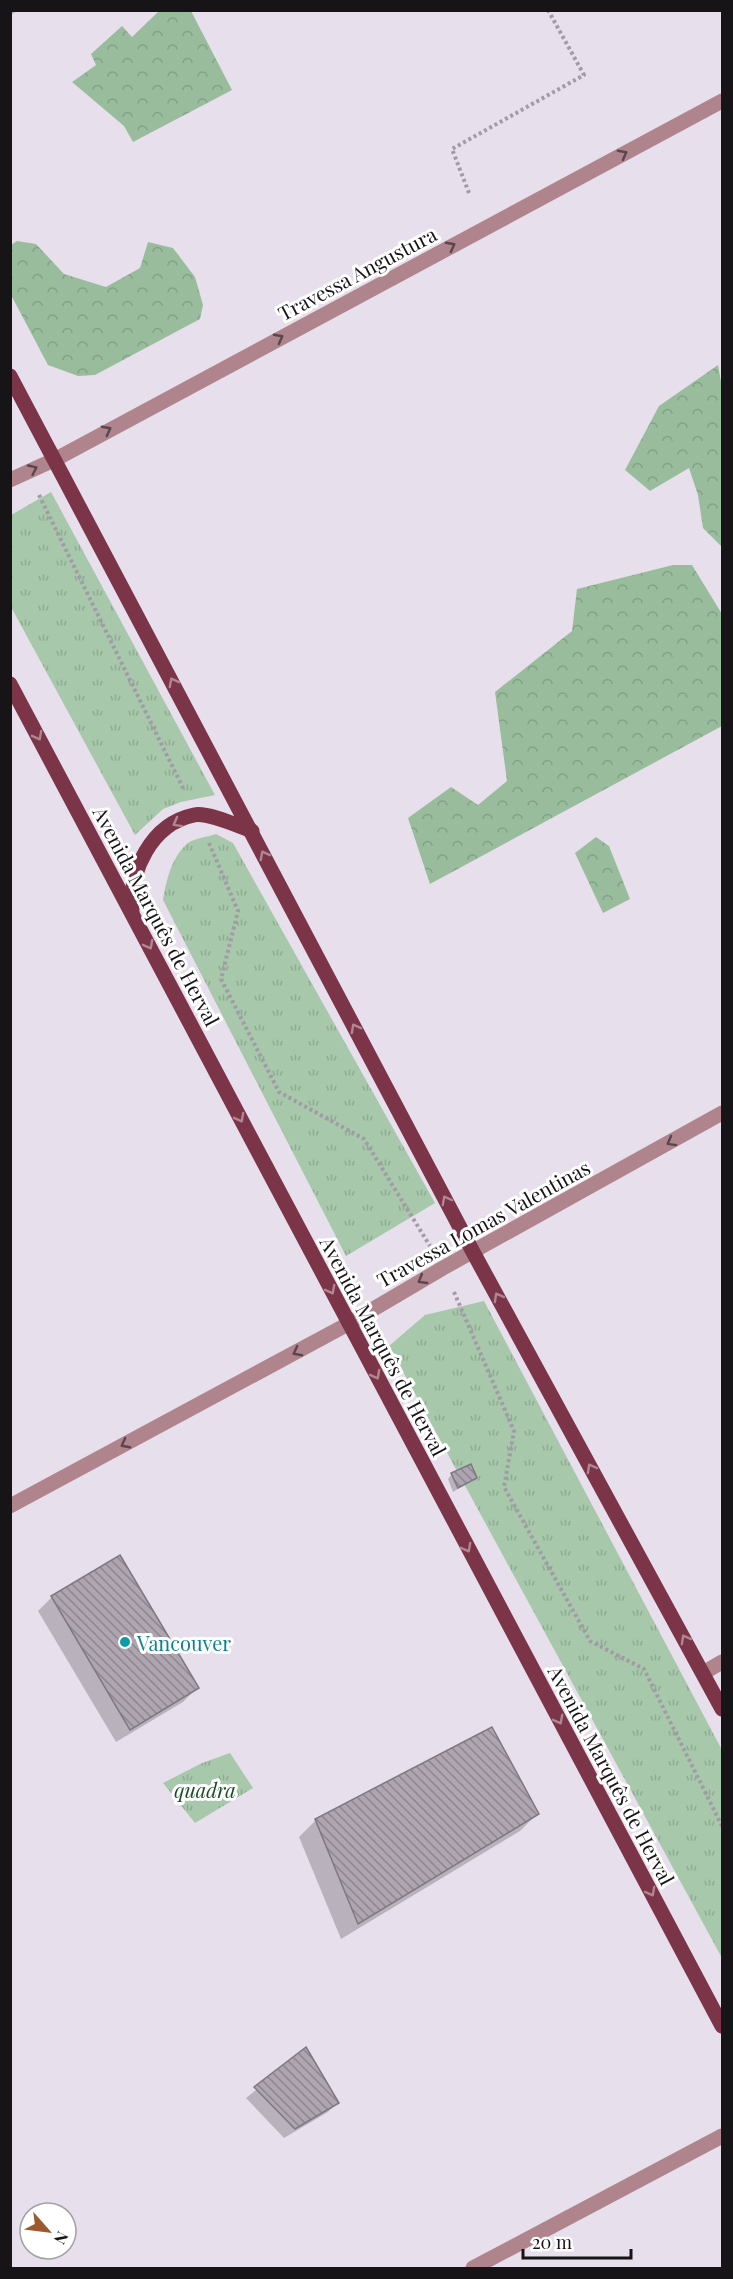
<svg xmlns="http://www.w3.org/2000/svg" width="733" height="2279" font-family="'Playfair Display',serif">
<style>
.forest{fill:url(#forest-crowns)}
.park{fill:url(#park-tufts)}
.shadow{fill:#0003}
.building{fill:url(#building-back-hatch);stroke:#7f7782;stroke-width:1.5}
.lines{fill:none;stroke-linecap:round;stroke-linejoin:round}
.path{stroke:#a29ba5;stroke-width:4;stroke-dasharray:3 3;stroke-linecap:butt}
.minor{stroke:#af848d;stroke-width:15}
.major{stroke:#7c3548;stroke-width:15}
.oneway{stroke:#5b464d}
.oneway2{stroke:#b08691}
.culture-dot{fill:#0f9aa8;stroke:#fff;stroke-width:2}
.labels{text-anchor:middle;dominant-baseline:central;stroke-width:6;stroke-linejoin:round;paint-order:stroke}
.street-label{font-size:20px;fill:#171418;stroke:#fff}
.culture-label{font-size:20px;fill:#0d838f;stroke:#fff;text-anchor:start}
.park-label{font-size:20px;font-style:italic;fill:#184d24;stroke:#fff}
</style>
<defs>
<pattern id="forest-crowns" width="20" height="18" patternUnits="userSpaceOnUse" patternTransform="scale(1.5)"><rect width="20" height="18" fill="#99bc9d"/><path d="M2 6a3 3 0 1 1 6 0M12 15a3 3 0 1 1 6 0" fill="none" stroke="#83a186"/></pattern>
<pattern id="park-tufts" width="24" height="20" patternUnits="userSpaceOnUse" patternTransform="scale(1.5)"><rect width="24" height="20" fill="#a7c8ab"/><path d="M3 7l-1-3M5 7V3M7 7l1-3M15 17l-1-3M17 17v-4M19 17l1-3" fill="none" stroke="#8fab92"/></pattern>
<pattern id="building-back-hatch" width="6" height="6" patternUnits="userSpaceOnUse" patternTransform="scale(1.5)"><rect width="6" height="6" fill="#aea5b1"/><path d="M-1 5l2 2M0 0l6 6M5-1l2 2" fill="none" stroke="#8d858f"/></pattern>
</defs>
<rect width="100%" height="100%" fill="#e8dfec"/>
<g class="forest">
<path d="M160,10L191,11L232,90L133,142L124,126L72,82L96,65L91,54L122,26L132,37Z"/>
<path d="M17,241L36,244L64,274L106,287L140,268L148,242L173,248L195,277L203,305L200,319L95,375L78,376L48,365L11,295V245Z"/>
<path d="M718,365L722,387V547L703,528L698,495L689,468L650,491L625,470L659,406Z"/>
<path d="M673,565H692L722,614V726L430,884L408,818L451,787L478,805L507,781L495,692L572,631L577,589Z"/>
<path d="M596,837L609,846L630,899L603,913L575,853Z"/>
</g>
<g class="park">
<path d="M51,492L215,795L181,802L163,809L135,835L11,607V515Z"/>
<path d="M216,834L233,843L435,1203L346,1256L163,900C166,881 172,856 188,843C195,838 208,837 216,834Z"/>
<path d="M484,1301L722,1750V1958L389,1346L425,1315Z"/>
<path d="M230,1753L253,1788L195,1823L163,1783L202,1763Z"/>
</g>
<g class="shadow">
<path d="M10,10H20L10,15Z"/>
<path d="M452,1474L476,1478L453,1492L448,1479Z"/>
<path d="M119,1557L197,1688L183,1702L116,1742L38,1611L52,1597Z"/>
<path d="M537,1814L520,1831L341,1939L299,1837L316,1820Z"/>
<path d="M306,2050L337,2103L328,2112L284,2138L246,2098Z"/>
</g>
<g class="building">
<path d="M471,1464L477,1478L458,1488L451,1473Z"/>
<path d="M120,1555L199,1688L130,1730L51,1596Z"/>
<path d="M492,1727L539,1814L358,1924L315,1819Z"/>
<path d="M306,2047L339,2103L295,2129L254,2087Z"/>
</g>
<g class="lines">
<g class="path">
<path d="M469,193L452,149L584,75L548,10"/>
<path d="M39,495L184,790"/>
<path d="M209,843L238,911L221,979L279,1092L364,1139L430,1246"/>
<path d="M454,1292L514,1431L504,1487L590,1641L644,1669L722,1826"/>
</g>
<g class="minor">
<path d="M10,480L56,459L722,101"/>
<path d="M10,1506L348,1324L443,1268L722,1113"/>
<path d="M703,1673L722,1662"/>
<path d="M473,2268L722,2136"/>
</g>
<g class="major">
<path d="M10,376L473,1252L722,1709"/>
<path d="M10,684L722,2026"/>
<path d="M132,912C129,871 151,824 194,815C208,812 238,826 252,831"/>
</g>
</g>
<defs><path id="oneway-chevron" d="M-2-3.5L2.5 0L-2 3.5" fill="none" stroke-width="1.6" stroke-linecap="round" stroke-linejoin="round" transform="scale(1.5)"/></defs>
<g class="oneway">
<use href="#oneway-chevron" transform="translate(623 154) rotate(-28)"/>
<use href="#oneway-chevron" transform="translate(451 246) rotate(-28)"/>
<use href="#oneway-chevron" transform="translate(279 338) rotate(-28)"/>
<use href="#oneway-chevron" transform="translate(107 430) rotate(-28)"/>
<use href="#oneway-chevron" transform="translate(33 469) rotate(-25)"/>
<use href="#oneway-chevron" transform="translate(671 1142) rotate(151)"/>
<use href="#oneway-chevron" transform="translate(422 1280) rotate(149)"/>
<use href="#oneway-chevron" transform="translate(297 1352) rotate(152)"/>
<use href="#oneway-chevron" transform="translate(125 1444) rotate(152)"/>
</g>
<g class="oneway2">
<use href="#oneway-chevron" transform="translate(173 682) rotate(-118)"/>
<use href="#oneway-chevron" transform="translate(38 736) rotate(62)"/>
<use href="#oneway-chevron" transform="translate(177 823) rotate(151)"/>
<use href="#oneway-chevron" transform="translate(264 855) rotate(-118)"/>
<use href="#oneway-chevron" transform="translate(149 945) rotate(62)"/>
<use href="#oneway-chevron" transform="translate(355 1028) rotate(-118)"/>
<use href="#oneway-chevron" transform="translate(240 1118) rotate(62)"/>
<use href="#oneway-chevron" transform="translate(446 1200) rotate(-118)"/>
<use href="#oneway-chevron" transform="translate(331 1290) rotate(62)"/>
<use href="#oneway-chevron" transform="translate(498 1297) rotate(-119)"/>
<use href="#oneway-chevron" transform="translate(376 1375) rotate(62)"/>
<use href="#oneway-chevron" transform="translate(591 1468) rotate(-119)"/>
<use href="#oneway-chevron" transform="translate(467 1548) rotate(62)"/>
<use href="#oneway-chevron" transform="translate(685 1639) rotate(-119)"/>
<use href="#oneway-chevron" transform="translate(559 1720) rotate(62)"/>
<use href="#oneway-chevron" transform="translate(651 1892) rotate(62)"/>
</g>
<circle class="culture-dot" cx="125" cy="1642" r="6"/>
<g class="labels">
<g class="street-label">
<text transform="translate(357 273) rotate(-28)">Travessa Angustura</text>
<text transform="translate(157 916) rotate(62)">Avenida Marquês de Herval</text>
<text transform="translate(483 1223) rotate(-29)">Travessa Lomas Valentinas</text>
<text transform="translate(384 1346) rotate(62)">Avenida Marquês de Herval</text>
<text transform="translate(612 1775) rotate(62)">Avenida Marquês de Herval</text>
</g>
<g class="culture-label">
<text x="137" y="1642">Vancouver</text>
</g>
<g class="park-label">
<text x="205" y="1789">quadra</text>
</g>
</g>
<rect width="733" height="2279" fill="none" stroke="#171418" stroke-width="24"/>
<g transform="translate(48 2231) rotate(118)"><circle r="28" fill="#ffffff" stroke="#a2a1a3" stroke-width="1.5"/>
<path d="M0-4.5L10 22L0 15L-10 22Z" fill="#9d592b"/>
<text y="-9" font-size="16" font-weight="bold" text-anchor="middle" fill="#171418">N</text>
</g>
<path d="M523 2249v9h108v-9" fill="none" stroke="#171418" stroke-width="3"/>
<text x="532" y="2249" font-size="18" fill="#171418" stroke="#ffffff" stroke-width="4.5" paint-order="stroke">20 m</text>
</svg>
